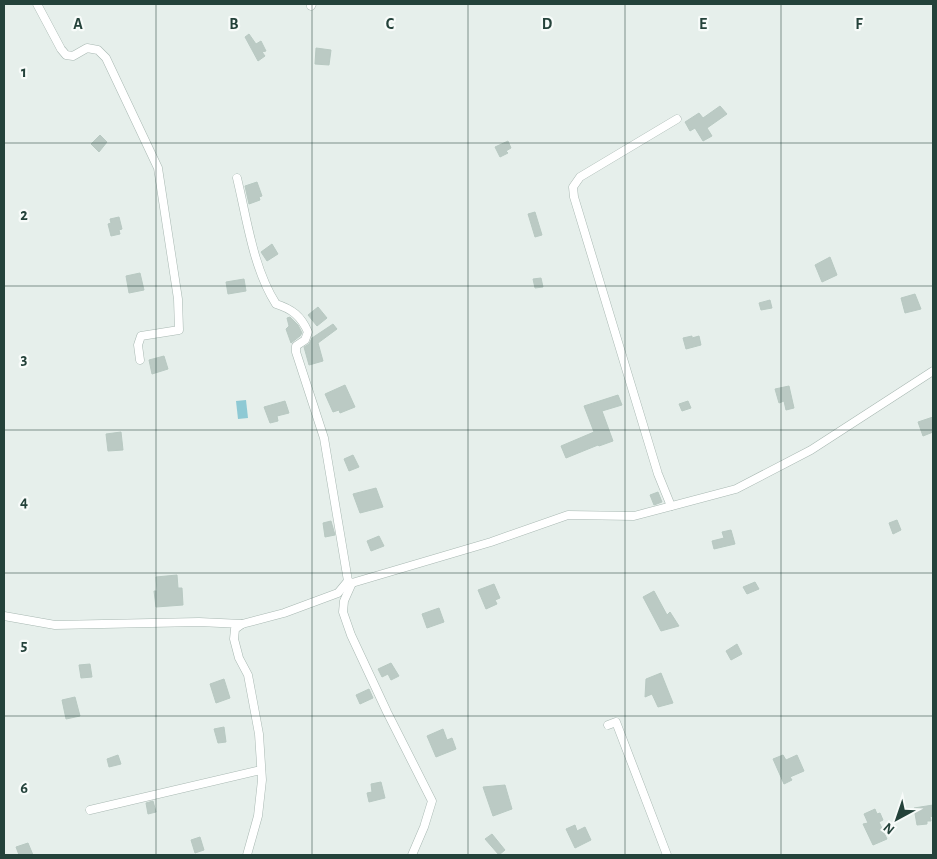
<svg xmlns="http://www.w3.org/2000/svg" width="937" height="859" font-family="'Alegreya Sans',sans-serif">
<style>
.water{fill:#8ec9d4}
.building{fill:#bbcac4;stroke:#b8c9c2}
.lines{fill:none;stroke-linecap:round;stroke-linejoin:round}
.street-casing{stroke:#a8b8b2;stroke-width:9}
.street{stroke:#fff;stroke-width:8}
.grid{fill:none;stroke:#24423a;stroke-width:1;stroke-opacity:0.55}
.grid-label{font-size:16px;text-anchor:middle;font-weight:bold;fill:#24423a;stroke:#f7fbf9;stroke-width:4.5;stroke-linejoin:round;paint-order:stroke}
</style>
<rect width="100%" height="100%" fill="#e6efeb"/>
<path class="water" d="M246,400L248,418L238,419L236,401Z"/>
<g class="building">
<path d="M249,34L256,44L261,41L266,51L262,52L265,56L258,61L245,37Z"/>
<path d="M316,48L331,50L329,65L315,64Z"/>
<path d="M720,106L727,114L707,128L712,136L703,141L695,128L690,131L685,122L699,113L703,118Z"/>
<path d="M100,135L107,142L99,152L91,144Z"/>
<path d="M508,141L511,148L506,151L508,153L500,157L495,147Z"/>
<path d="M257,182L262,196L259,197L260,200L249,204L245,186Z"/>
<path d="M535,212L542,235L535,237L528,214Z"/>
<path d="M119,217L122,229L119,230L120,234L111,236L108,224L111,223L110,219Z"/>
<path d="M272,244L278,254L267,261L261,252Z"/>
<path d="M830,257L837,275L822,282L815,265Z"/>
<path d="M140,273L144,290L129,293L126,276Z"/>
<path d="M541,278L543,287L535,288L533,279Z"/>
<path d="M244,279L246,291L228,294L226,282Z"/>
<path d="M915,294L921,309L905,313L901,298Z"/>
<path d="M770,300L772,308L761,310L759,303Z"/>
<path d="M318,307L327,318L317,326L308,315Z"/>
<path d="M290,317L298,325L302,333L300,336L291,343L286,329L289,326L287,318Z"/>
<path d="M333,324L337,329L318,343L323,361L309,365L304,347L309,344L312,338Z"/>
<path d="M692,336V338L699,336L701,345L686,349L683,338Z"/>
<path d="M164,356L168,369L152,374L149,360Z"/>
<path d="M345,385L355,407L340,413L339,410L333,412L325,394Z"/>
<path d="M789,386L794,408L786,410L784,401L779,403L775,389Z"/>
<path d="M618,395L622,405L602,411L613,441L599,446L598,445L566,458L561,446L594,432L584,406Z"/>
<path d="M285,401L289,413L277,416L278,421L270,423L264,407Z"/>
<path d="M688,401L691,408L682,411L679,404Z"/>
<path d="M933,417V432L923,436L918,422Z"/>
<path d="M121,432L123,450L108,451L106,434Z"/>
<path d="M353,455L359,467L349,471L344,459Z"/>
<path d="M376,488L383,507L360,513L353,494Z"/>
<path d="M658,492L662,502L654,505L650,495Z"/>
<path d="M897,520L901,530L893,534L889,523Z"/>
<path d="M331,521L335,535L325,537L323,523Z"/>
<path d="M731,530L735,544L714,549L712,541L724,538L722,532Z"/>
<path d="M379,536L384,546L371,551L367,541Z"/>
<path d="M177,575L178,588H182L183,605L156,607L154,591H157L156,577Z"/>
<path d="M755,582L759,589L747,594L743,587Z"/>
<path d="M494,584L500,598L495,600L497,604L486,609L478,590Z"/>
<path d="M654,591L667,615L670,612L679,626L661,631L643,597Z"/>
<path d="M439,608L444,622L427,628L422,614Z"/>
<path d="M737,644L742,654L731,660L726,651Z"/>
<path d="M391,663L399,676L391,680L388,674L382,677L378,669Z"/>
<path d="M90,664L92,677L81,678L79,665Z"/>
<path d="M661,673L673,703L658,707L652,694L645,697L646,679Z"/>
<path d="M224,679L230,698L216,703L210,684Z"/>
<path d="M369,689L373,698L360,704L356,695Z"/>
<path d="M75,697L80,716L66,719L62,700Z"/>
<path d="M224,727L226,742L218,743L214,729Z"/>
<path d="M443,729L447,740L452,738L456,749L436,757L427,736Z"/>
<path d="M118,755L121,764L109,767L107,759Z"/>
<path d="M783,755L786,760L797,755L804,771L790,777L792,780L784,784L773,759Z"/>
<path d="M381,782L385,798L369,802L367,793L372,792L371,784Z"/>
<path d="M505,785L512,809L493,816L483,787Z"/>
<path d="M153,801L156,812L148,814L146,803Z"/>
<path d="M933,805V816L930,817L931,821H927V824L917,825L914,808Z"/>
<path d="M875,809L877,814L880,813L883,820L879,822L887,839L873,845L863,824L868,823L864,814Z"/>
<path d="M575,825L577,831L585,827L591,840L575,848L566,829Z"/>
<path d="M492,834L505,850L499,855L485,839Z"/>
<path d="M200,837L204,850L195,853L191,840Z"/>
<path d="M28,843L33,855H19L16,847Z"/>
</g>
<g class="lines">
<defs>
<g id="street">
<path d="M37,4L61,49L66,55L73,56L87,48L98,50L106,58L158,168L178,299L179,330L141,336L138,345L140,360"/>
<path d="M311,6L312,4"/>
<path d="M237,178C247,219 253,268 276,304C292,309 301,316 308,332L305,340L296,346V352L324,438L348,581L352,583L491,542L568,515L634,516L736,489L811,450L933,371"/>
<path d="M671,506L658,474L574,197L573,187L580,177L677,119"/>
<path d="M352,583L344,601L343,612L351,635L387,712L432,801L424,827L412,855"/>
<path d="M4,616L55,625L199,622L242,624"/>
<path d="M608,725L616,722L667,855"/>
<path d="M90,810L261,770"/>
<path d="M247,855L258,816L262,780L259,734L248,675L239,658L234,639L235,629L242,624L284,613L338,593L348,581"/>
</g>
</defs>
<use href="#street" class="street-casing"/>
<use href="#street" class="street"/>
</g>
<path class="grid" d="M156,4V855M312,4V855M468,4V855M625,4V855M781,4V855M4,143H933M4,286H933M4,430H933M4,573H933M4,716H933"/>
<g class="grid-label">
<text x="78" y="29">A</text>
<text x="234" y="29">B</text>
<text x="390" y="29">C</text>
<text x="547" y="29">D</text>
<text x="703" y="29">E</text>
<text x="859" y="29">F</text>
<text x="24" y="77">1</text>
<text x="24" y="220">2</text>
<text x="24" y="364">3</text>
<text x="24" y="507">4</text>
<text x="24" y="650">5</text>
<text x="24" y="793">6</text>
</g>
<rect width="937" height="859" fill="none" stroke="#24423a" stroke-width="10"/>
<g transform="translate(897 819) rotate(220)" stroke="#f7fbf9" stroke-width="4" paint-order="stroke">
<path d="M0-4L9 19L0 12L-9 19Z" fill="#24423a"/>
<text y="-8" font-size="14" font-weight="bold" text-anchor="middle" fill="#24423a">N</text>
</g>
</svg>
